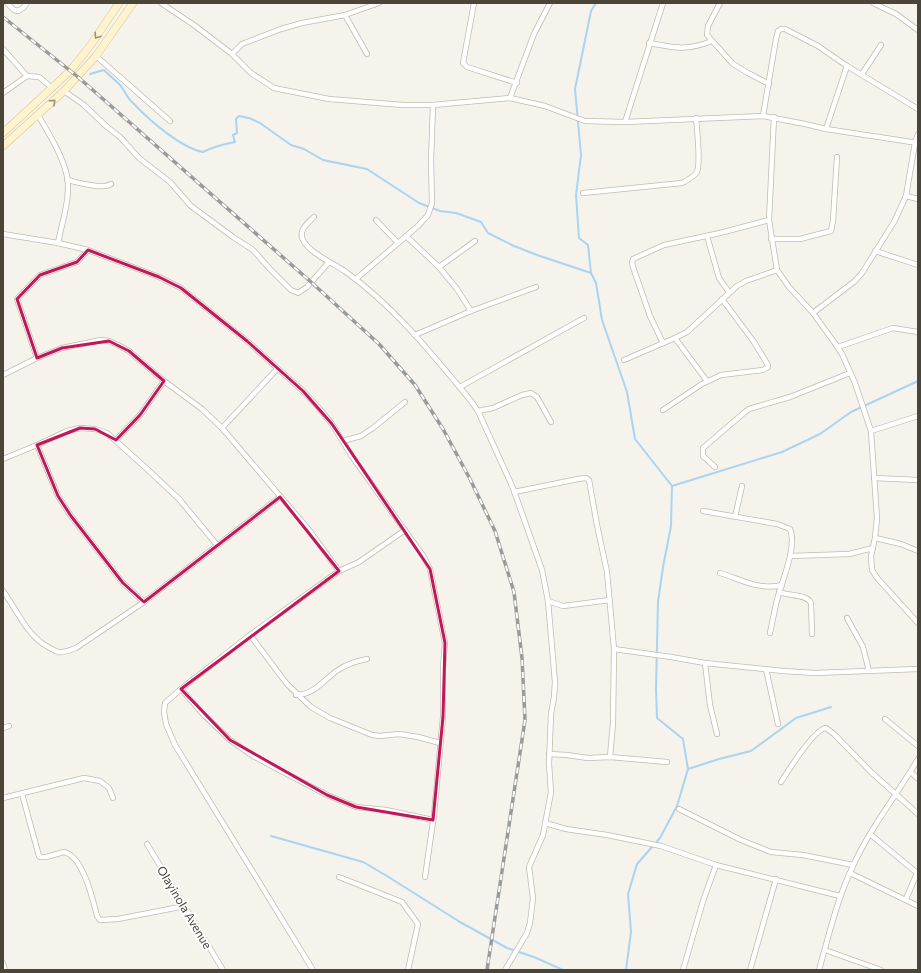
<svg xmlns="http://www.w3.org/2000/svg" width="921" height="973" font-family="Commissioner,sans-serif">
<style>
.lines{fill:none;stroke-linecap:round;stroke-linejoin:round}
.stream{stroke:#a9d4f2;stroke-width:2}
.street-casing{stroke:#c2bbae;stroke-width:6}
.secondary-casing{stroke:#d6c79b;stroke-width:8}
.street{stroke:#fff;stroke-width:4.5}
.secondary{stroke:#fff3cd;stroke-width:7}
.rail-casing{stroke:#9a9a9a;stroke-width:3.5}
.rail{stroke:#fff;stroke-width:2;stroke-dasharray:6;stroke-linecap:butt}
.oneway{stroke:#9c937c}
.marked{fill:none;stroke:#c2185b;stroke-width:3;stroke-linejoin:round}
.labels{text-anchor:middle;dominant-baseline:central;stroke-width:4;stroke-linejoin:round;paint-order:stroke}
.street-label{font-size:12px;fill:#4b4439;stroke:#fff}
</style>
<rect width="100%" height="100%" fill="#f6f3ec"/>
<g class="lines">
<g class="stream">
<path d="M596,3L591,11L575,89L581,155L576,195L579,238L588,245L591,273L596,283L602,320L627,392L635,439L672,486L671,526L663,567L658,602L656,689L657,718L683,739L688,769L677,806L660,838L637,864L628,894L631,932L626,970"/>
<path d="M90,74L104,70C109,75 115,80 120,85C125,91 127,98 133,103C149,120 181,148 203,152C213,147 224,144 235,142L233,135L237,133L236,119L239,116L249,118L260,123L291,145L304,149L323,160L367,169L419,203L440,211L456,213L481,222L488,233L514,246L537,255L591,273"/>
<path d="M672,486L782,452L820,434L851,412L918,381"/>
<path d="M688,769L719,759L751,751L796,718L831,707"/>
<path d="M271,836L363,862L387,876L460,922L507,948L534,957L563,970"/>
</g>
<defs>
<g id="street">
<path d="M7,3L14,10L18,11L23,8L27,3"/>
<path d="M161,3L194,25L232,54L251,73L274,88L329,99L403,105H433L510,98L545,106L585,121L625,122L763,116L805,124L826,129L918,143"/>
<path d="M474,3L463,63L467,67L517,83"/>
<path d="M720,3L708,26L707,35L733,64L748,73L769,84"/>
<path d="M873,3L896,14L918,30"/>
<path d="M345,15L367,54"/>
<path d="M649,43C676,48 686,51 712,41"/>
<path d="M3,49L27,76L39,77L52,88"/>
<path d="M232,54L242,44L281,29L302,23L345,15L379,3"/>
<path d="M96,56L170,121"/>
<path d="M862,74L881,45"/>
<path d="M64,91L84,105L106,126L120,137L139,158L170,182L191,206L233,237L253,250L270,269L291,290L298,293L307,287L329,262"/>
<path d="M3,93L27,76"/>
<path d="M510,98L534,34L550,3"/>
<path d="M38,115C49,134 62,154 67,176C71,197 62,222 58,243"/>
<path d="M763,116L776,39L778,31L781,29H785L818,46L847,66"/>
<path d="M774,117L769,220L777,270L789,287L813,313L834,342L842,354L855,383L871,431L877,518L875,538L871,556L872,570L878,579L918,623"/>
<path d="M625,122L663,3"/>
<path d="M826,129L847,66L918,109"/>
<path d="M67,180C77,182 103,190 111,184"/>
<path d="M583,193L682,183C688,180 694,177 697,172C701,162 697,130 696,118"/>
<path d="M906,196L918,199"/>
<path d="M314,217C308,223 298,230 303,240C309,253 335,264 346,272C395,307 433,355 471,401L478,411L513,488L542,570L548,601L555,682L554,697L551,714L549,764L551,792L543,835L529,867L533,898L530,923L527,933L505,970"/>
<path d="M376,220L398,243"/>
<path d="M3,234L58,243L88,250L159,277L181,288L247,341L303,391L318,407L332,424L353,458L424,557L430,569L445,643L443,668V717L434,815L425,877"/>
<path d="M406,236L439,267L457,289L471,311"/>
<path d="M707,236L719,278L729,292"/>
<path d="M771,239H800L831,231L833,221L837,157"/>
<path d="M875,251L918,265"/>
<path d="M439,267L475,241"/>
<path d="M356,279L418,226L428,215L432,203L431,161L433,105"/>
<path d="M813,313L855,281L862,273L894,222L906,196L915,143L918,134"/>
<path d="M415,335L471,311L536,287"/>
<path d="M675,338L707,381"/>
<path d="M663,343L650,316L633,267L632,263L633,259L664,245L720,233L769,220"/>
<path d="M838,347L893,328L918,332"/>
<path d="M37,358L17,299L40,275L77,262L88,250"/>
<path d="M624,360L675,338L687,332L737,286L746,281L777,270"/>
<path d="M3,375L37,358L62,348L101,340L109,341L118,345L129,351L164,381L202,409L222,428L309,530L339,571"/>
<path d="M460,387L584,318"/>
<path d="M663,410L702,384L721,375L763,370L768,367V365L754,342L722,299"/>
<path d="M478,411L493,408L522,395L531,393L537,397L551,422"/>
<path d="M222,428L277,369"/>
<path d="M871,431L918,416"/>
<path d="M116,440L140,415L164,381"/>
<path d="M343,441L361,436L373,428L405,402"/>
<path d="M37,445L58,496L71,516L123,583L144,602"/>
<path d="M3,459L37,445L67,431L80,428L95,429L107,433L146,468L179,499L217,545"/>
<path d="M715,467L703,456V448L745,412L749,409L790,397L850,373"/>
<path d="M874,478L918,480"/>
<path d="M514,492L578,479L586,478L589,480L597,525L607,572L614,649L613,723L610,757"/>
<path d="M703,511L777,524L790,529C797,544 784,577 779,593C775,606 773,619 770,633"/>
<path d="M735,517L742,486"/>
<path d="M875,538L901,544L918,551"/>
<path d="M790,556L849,554L873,548"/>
<path d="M720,573C740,579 760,591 782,585"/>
<path d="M3,591C18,611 27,637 50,648C52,649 55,651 58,652C64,653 70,650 76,648L144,602L280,497"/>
<path d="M779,592C788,596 807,594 811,603L812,634"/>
<path d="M548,601L563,606L610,600"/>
<path d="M847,618L863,647L869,671"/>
<path d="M250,635L287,684L311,707L330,718L372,735L380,736L399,734L418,737L440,743"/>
<path d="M614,649L671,657L705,663L783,671L815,673L918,669"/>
<path d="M705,663L710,705L717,734"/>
<path d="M766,669L778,724"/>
<path d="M181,689L204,715L230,740L253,756L327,795L356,807L386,810L433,820"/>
<path d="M296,695C316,694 323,680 338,670C347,664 356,661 367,659"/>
<path d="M885,719L918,746"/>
<path d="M3,728L9,726"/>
<path d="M549,754L567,755L588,758L610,757L667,762"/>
<path d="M911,772L918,779"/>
<path d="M781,782C788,771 815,728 826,728L834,734L872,773L918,814"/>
<path d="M22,794L39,856L40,857H46L64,852C83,856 93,900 97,916L100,920L118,919L185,906"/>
<path d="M3,798L84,778L100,781L109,788L113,798"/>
<path d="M679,809L741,840L771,852L803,855L853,865"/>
<path d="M545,823L566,829L607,835L661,846L716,865L840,896"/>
<path d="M870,834L917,873L906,899"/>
<path d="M147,844L223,970"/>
<path d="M850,873L918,906"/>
<path d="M339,877L402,902L418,924L408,970"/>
<path d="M825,950L881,970"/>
<path d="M3,963L5,970"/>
<path d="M313,970L175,745L166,724L164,712L165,703L181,689L250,635L339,571L359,562L405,530"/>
<path d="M683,970L703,901L716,865"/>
<path d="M750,970L776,879"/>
<path d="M819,970C829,935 837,899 853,866C870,828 897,795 918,759"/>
</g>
<g id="secondary">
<path d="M3,133L70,71L90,46L119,3"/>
<path d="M3,146L64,91L96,56L133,3"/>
</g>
</defs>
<use href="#street" class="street-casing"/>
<use href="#secondary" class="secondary-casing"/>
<use href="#street" class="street"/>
<use href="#secondary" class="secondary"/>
<defs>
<path id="rail" d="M3,17L78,77L311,282L379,344L415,385L443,429L470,479L495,531L514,592L522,658L525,720L487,970"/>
</defs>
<use href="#rail" class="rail-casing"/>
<use href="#rail" class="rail"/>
</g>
<defs><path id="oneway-chevron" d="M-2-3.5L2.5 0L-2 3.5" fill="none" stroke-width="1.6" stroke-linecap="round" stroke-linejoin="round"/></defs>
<g class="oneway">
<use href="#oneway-chevron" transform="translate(97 36) rotate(124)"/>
<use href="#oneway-chevron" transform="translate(53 102) rotate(-42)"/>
</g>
<path class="marked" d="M88,250L159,277L181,288L247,341L303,391L332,424L430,569L445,643L443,717L433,820L356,807L327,795L230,740L181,689L339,571L280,497L144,602L123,583L71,516L58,496L37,445L80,428L95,429L116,440L140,415L164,381L129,351L109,341L62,348L37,358L17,299L40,275L77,262Z"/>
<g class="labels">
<g class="street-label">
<text transform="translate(185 907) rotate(59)">Olayinola Avenue</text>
</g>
</g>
<rect width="921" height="973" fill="none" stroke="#4b4439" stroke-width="8"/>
</svg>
